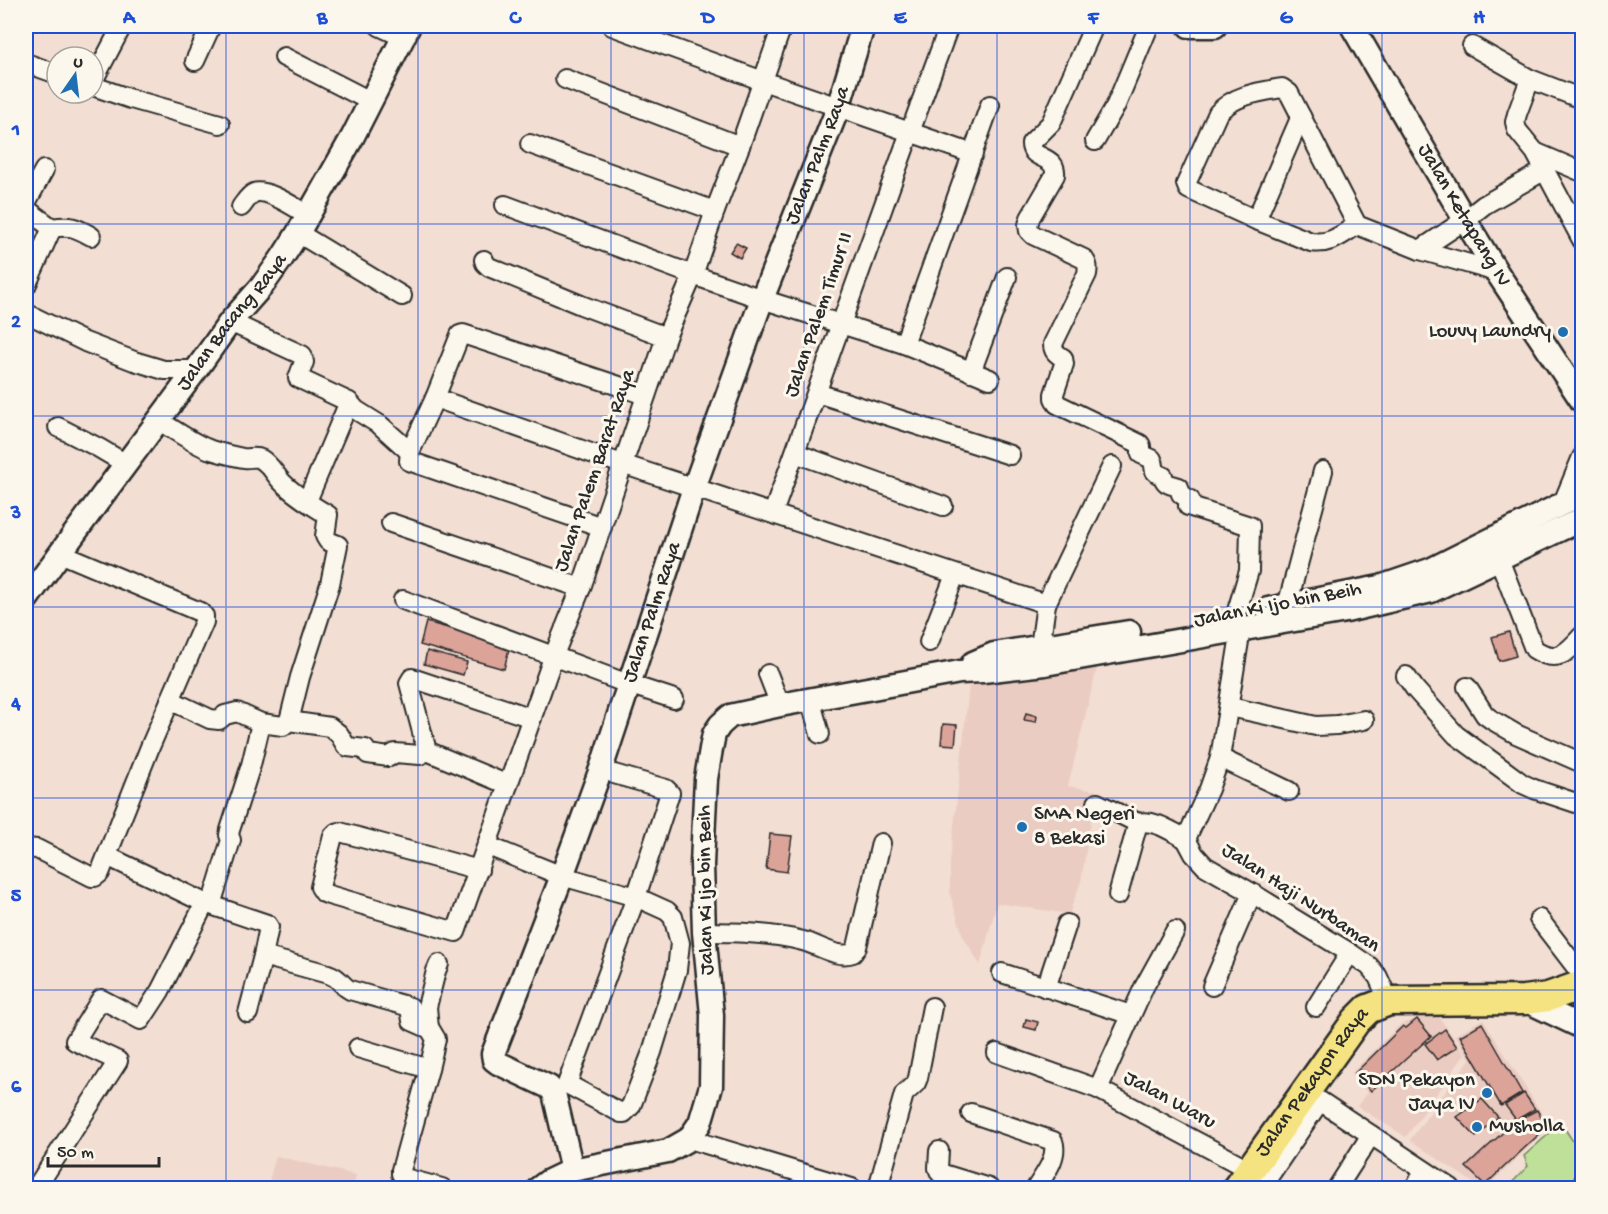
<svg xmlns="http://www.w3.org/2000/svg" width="1608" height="1214" font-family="'Gochi Hand',sans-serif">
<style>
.built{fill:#ebccc2}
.green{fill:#bee099;stroke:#748662;stroke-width:1.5}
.building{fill:#dca399;stroke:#2b2b2b;stroke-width:1.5}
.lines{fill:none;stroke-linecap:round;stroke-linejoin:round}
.minor-casing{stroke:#2b2b2b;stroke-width:22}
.tertiary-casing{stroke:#2b2b2b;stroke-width:27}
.primary-casing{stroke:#2b2b2b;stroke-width:33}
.minor{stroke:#fbf7ec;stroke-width:18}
.tertiary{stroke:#fbf7ec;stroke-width:22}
.primary{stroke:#f5e382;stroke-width:28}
.grid{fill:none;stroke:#1d4ed8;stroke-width:1.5;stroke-opacity:0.55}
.poi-dot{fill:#1f6fb2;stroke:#fbf7ec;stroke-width:2}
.labels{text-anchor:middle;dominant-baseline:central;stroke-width:6;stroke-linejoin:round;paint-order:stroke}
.street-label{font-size:21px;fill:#2b2b2b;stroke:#fbf7ec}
.poi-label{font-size:21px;fill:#2b2b2b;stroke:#fbf7ec;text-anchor:end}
.neatline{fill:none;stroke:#1d4ed8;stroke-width:2}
.grid-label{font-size:20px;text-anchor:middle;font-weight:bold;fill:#1d4ed8}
</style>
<rect width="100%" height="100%" fill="#f2ded3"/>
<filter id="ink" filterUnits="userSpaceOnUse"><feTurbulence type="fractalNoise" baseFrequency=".0167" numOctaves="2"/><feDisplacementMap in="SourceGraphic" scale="12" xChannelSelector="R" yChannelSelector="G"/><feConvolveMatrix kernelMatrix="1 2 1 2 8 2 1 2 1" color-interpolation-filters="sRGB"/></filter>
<g filter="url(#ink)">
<g class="built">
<path d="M1097,668L1068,786L1096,791L1081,881L1069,914L997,903L980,965L963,936L950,894V863L969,686Z"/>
<path d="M1418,1017H1439L1465,1054L1406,1137L1357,1106L1368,1093L1351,1073L1400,1025Z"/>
<path d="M1483,1019L1550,1127L1486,1188H1481L1410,1140L1470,1059L1455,1035Z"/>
<path d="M276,1156L356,1175L353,1188H267Z"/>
</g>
<path class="green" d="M1561,1123L1582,1155V1181L1577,1188H1507L1528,1166L1524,1156Z"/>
<g class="building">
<path d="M736,243L746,248L740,258L730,252Z"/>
<path d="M426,622L510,645L504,669L420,645Z"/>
<path d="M1509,632L1516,656L1499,661L1492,637Z"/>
<path d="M427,651L467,662L463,675L424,664Z"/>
<path d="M1026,713L1037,716L1036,722L1024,720Z"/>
<path d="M943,724L957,725L955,745L941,744Z"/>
<path d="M770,834L792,836L787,872L766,869Z"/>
<path d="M1026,1019L1038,1022L1036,1030L1024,1027Z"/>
<path d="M1417,1019L1431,1036L1371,1091L1355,1073L1403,1026L1406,1028Z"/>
<path d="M1482,1023L1522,1093L1501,1106L1460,1036Z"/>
<path d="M1445,1029L1457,1047L1437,1060L1425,1044Z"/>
<path d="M1524,1093L1535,1109L1516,1120L1505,1105Z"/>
<path d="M1482,1099L1498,1117L1476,1137L1457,1117Z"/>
<path d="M1537,1110L1547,1127L1485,1185L1466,1167L1514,1122Z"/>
</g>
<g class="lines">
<defs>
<g id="minor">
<path d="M379,26L403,37"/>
<path d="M612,26L763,81L973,154"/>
<path d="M1094,26L1051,123L1031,143C1030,161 1057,154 1055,175L1030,218L1028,225L1029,231L1033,235L1084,259C1088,264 1088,268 1087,274L1053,344C1053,352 1057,354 1063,358L1064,364L1054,394V398L1057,404L1140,444L1141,446V454L1152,459C1157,468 1150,472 1163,476C1165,485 1170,484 1179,487L1181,494L1190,500L1188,506L1250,526L1249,571L1236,614"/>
<path d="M1472,46L1530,79L1582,99"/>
<path d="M284,57L372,102"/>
<path d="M195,61L211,26"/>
<path d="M26,63L57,74"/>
<path d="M565,79L740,146"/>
<path d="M1530,79L1517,114L1515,122L1517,130L1535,152L1582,240"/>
<path d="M93,81L122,26H120"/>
<path d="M93,86L131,99L220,124"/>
<path d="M1095,141L1116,105L1149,26"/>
<path d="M530,144L715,211"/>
<path d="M1535,152L1582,172"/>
<path d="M26,203L44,170"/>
<path d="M505,205L693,275L768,301L904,344L990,379"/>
<path d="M241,207C245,202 249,195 254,193C267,188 297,209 308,215"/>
<path d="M26,209L52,228L26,286"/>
<path d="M1256,220L1301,116"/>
<path d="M1357,225L1289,93L1282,88C1259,92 1234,95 1218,113L1186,184L1188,189L1256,220L1311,242C1331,245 1341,235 1357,225L1420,250L1465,220L1484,205L1545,170"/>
<path d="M52,228C70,225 75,227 91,236"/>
<path d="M298,233L402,296"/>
<path d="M1420,250L1487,269L1498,274"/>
<path d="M484,260L485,263L489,267L581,305L666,337"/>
<path d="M26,313L85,342L134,361L164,370H196"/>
<path d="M230,322L302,355L304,362L298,378L349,402L356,410L380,425L410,452"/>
<path d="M904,344L990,105"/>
<path d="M971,372L1007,277"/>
<path d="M817,393L1010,455"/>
<path d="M435,398L622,464L1046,604"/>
<path d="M158,420C173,429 195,445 211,450C221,453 232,456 243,458C249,459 255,456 261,459C271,465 275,475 283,483C296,496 313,506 328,515L325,536L328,541L338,545L330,584L300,677L289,721"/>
<path d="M58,427L99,448L126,464"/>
<path d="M795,453L943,506"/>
<path d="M307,501L349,402"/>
<path d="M1562,505L1582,457"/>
<path d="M773,513C831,351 889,188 949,26"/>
<path d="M391,523L581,588"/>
<path d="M602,527L409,461L410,452L435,398L460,335L463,334L646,395"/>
<path d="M1499,559L1534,649C1557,664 1567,653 1582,636"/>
<path d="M403,600L628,684L674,699"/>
<path d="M1288,617L1287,606L1323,471"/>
<path d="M1241,629L1220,758L1209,789L1186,839L1194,854L1205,866L1252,893L1350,953L1369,966L1378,977L1389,1001"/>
<path d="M929,642L955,575"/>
<path d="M1040,647L1046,604L1112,466"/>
<path d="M768,674L780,705"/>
<path d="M1406,676L1415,689L1456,735L1504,770L1523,784L1534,789L1582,805"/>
<path d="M1467,687L1485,715L1492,720L1516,734L1582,763"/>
<path d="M810,699L820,734"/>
<path d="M170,700L210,719L219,720L225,715L237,712L261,723L283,726L289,721L330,727L339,734L346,746L348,747L365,749L368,754L389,757L395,753L420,755L427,751"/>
<path d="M1230,707L1316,726L1337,725L1364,720"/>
<path d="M427,751L409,683L412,678L532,718"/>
<path d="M427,751L508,785"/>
<path d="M1220,758L1289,791"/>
<path d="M1097,803L1138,823C1155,819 1172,832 1186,839"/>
<path d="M488,846L562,876L636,897L667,911L673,917L680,943L677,970L652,1052L631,1106L624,1113H621L567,1084L636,897L670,793L666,789L614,774"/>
<path d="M26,848L37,849L92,877H95L100,873L150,747L204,622V616L200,612L60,553"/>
<path d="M107,856L205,903L267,924L269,927L263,956L328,974C341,978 340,985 350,990L410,1007L412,1021L430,1029L436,1039L429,1069L401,1170V1174L405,1178L442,1188"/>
<path d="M479,870L340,832L336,833L333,836L320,887L324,893L329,895L456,932L554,655L581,588L666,337L693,275L715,211L740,146L782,26"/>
<path d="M1118,895L1138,823"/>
<path d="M211,905L231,840L229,835L230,830L251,765L261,723"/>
<path d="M1539,919L1582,975"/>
<path d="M1175,931L1144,987L1098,1089L1250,1170"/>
<path d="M704,932C738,932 771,933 803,941C819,945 837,959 853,953L857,947L881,843"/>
<path d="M1002,973L1131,1015"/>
<path d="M1212,986L1252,893"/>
<path d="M1046,988L1067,924"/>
<path d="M1316,1007L1350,953"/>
<path d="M248,1013L263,956"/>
<path d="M429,1028L427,1007L436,971L439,964"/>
<path d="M358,1048L429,1069"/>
<path d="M997,1053L1098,1089"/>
<path d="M971,1113L1053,1141C1059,1157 1044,1175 1036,1188"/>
<path d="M689,1139L852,1188"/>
<path d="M939,1151L938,1168L940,1173L989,1188"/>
<path d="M36,1188L118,1061L75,1041L101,999L141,1020L160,991L205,903"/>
<path d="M878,1188L904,1094L916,1083L918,1078L932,1007"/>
<path d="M1261,1188L1320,1101L1451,1188"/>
<path d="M1337,1188L1371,1135"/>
<path d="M1414,1188L1425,1171"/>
<path d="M1579,1188L1582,1184"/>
</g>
<g id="tertiary">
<path d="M1189,26H1215"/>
<path id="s1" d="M1352,26L1465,220L1498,274L1582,401"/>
<path id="s2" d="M26,600L105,492L196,370L230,322L262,286L282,258L298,233L352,138L409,26"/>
<path d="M1268,609L1380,587L1430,570L1582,494"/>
<path d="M973,663L994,654L1129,632"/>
<path d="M1525,1000L1582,1027"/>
<path id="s3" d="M572,1170L554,1093L549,1087L498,1063L494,1060L493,1054L562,876L602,766L694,488L762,299L838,108L863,26"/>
<path d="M539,1188L547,1182L572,1170L668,1151L689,1139L700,1123L711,1086L712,1015L704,932L702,865L704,818L706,779L711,749L714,734L720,725L730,716L780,705L960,672L983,671L1045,664L1346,611L1431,591L1582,519"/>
</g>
<g id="primary">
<path id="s4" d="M1237,1188L1356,1021L1368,1009L1389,1001L1525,1000L1548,997L1582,985"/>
</g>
</defs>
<use href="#minor" class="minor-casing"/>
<use href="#tertiary" class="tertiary-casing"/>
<use href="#primary" class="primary-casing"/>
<use href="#minor" class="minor"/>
<use href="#tertiary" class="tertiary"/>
<use href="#primary" class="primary"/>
</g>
</g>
<path class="grid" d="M226,26V1188M418,26V1188M611,26V1188M804,26V1188M997,26V1188M1190,26V1188M1382,26V1188M26,224H1582M26,416H1582M26,607H1582M26,798H1582M26,990H1582"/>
<g class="poi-dot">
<circle cx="1563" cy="332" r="6"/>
<circle cx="1022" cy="827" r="6"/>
<circle cx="1487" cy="1093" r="6"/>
<circle cx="1477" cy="1127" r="6"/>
</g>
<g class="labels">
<g class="street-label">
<text stroke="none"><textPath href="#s3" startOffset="1110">Jalan Palm Raya</textPath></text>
<text stroke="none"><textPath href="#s1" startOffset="220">Jalan Ketapang IV</textPath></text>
<text transform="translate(820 315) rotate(-71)">Jalan Palem Timur II</text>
<text stroke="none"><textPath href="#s2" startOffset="346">Jalan Bacang Raya</textPath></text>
<text transform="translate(596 471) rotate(-71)">Jalan Palem Barat Raya</text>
<text transform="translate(1278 606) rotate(-11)">Jalan Ki Ijo bin Beih</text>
<text stroke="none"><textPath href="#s3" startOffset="624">Jalan Palm Raya</textPath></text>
<text transform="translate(707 890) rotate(-91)">Jalan Ki Ijo bin Beih</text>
<text transform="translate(1300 899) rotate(33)">Jalan Haji Nurbaman</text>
<text stroke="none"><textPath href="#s4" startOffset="130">Jalan Pekayon Raya</textPath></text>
<text transform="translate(1169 1101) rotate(28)">Jalan Waru</text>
</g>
<g class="poi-label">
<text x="1551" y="332">Louvy Laundry</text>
<text x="1034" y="815" text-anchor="start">SMA Negeri<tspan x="1034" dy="24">8 Bekasi</tspan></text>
<text x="1475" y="1081">SDN Pekayon<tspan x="1475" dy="24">Jaya IV</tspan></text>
<text x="1489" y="1127" text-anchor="start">Musholla</text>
</g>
</g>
<rect width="1608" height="1214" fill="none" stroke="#fbf7ec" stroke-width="66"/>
<g transform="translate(75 75) rotate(14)"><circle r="28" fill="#fbf7ec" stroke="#a8a59f" stroke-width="1.5"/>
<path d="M0-4.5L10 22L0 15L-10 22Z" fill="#1f6fb2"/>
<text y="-9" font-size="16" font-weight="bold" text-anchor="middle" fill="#2b2b2b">U</text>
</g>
<path d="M48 1157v9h111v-9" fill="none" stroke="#2b2b2b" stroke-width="3"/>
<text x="57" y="1157" font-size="18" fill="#2b2b2b" stroke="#fbf7ec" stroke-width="4.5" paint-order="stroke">50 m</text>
<rect x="33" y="33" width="1542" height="1148" class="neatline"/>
<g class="grid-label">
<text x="129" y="23">A</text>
<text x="322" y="23">B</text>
<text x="515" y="23">C</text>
<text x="708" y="23">D</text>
<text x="900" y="23">E</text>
<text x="1093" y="23">F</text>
<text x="1286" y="23">G</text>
<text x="1479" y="23">H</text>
<text x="16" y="135">1</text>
<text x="16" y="327">2</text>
<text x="16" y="518">3</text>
<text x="16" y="709">4</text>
<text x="16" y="901">5</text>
<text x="16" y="1092">6</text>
</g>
</svg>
